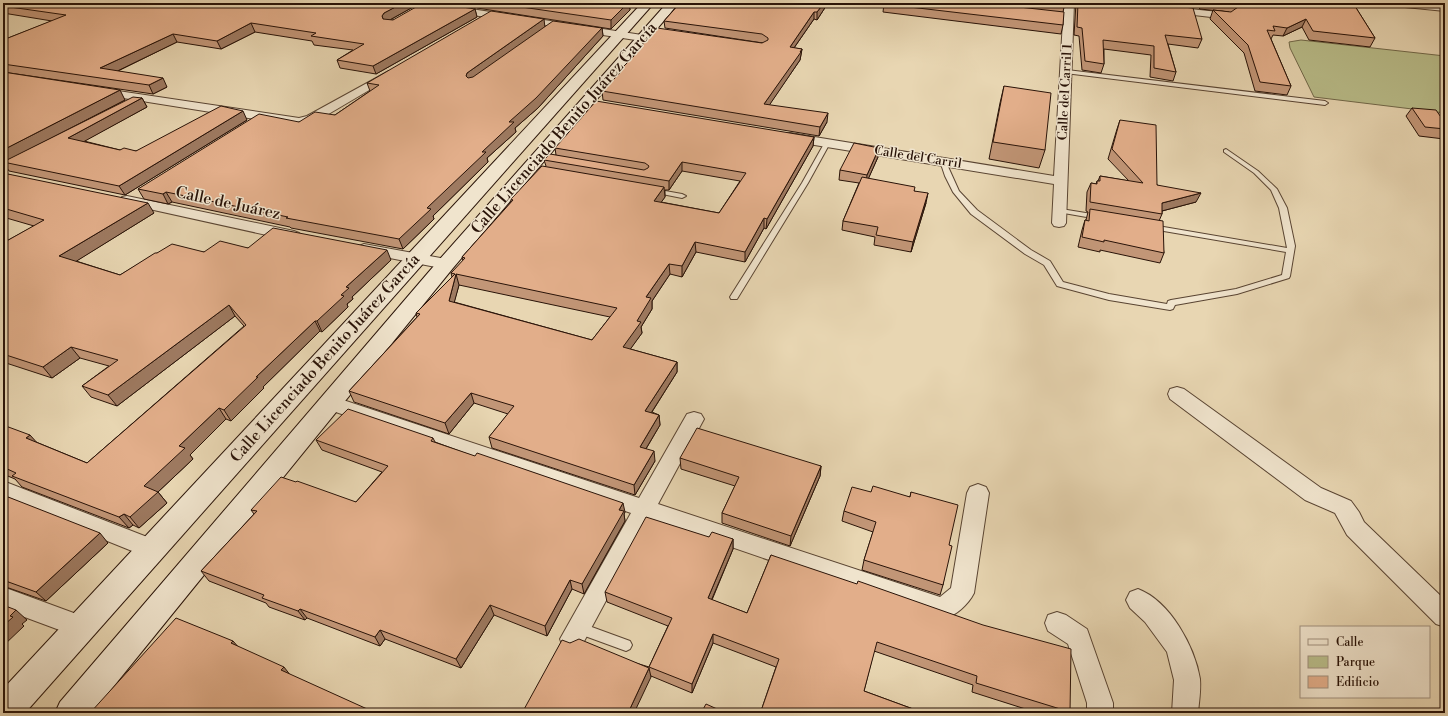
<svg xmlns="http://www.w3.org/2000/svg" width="1448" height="716" font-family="'Libre Bodoni',serif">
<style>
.green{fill:#b9bd8a;stroke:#716849}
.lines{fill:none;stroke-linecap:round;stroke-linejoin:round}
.lane-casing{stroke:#594432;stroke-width:2}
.street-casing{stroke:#594432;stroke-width:2}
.secondary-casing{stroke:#291308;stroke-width:2}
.lane{fill:#f0e4cd;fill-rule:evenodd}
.street{fill:#f0e4cd;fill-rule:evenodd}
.secondary{fill:#f0e4cd;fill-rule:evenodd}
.wall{fill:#c29677;stroke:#291308;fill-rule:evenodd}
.shaded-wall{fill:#9e7a61;stroke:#291308}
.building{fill:#e2ae8a;stroke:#291308;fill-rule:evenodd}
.labels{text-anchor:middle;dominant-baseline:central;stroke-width:3;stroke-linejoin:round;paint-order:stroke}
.far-street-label{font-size:13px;fill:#291308;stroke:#f0e4cd}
.street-label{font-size:16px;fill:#291308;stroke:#f0e4cd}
</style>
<rect width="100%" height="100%" fill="#e8d6b2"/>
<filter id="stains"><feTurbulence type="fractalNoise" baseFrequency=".005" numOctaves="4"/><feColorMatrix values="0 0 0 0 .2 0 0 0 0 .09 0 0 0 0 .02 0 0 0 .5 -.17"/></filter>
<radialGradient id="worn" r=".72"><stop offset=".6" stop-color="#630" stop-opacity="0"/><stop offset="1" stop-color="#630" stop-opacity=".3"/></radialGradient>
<path class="green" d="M1301,40L1445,56V113L1314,97L1290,48L1289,42Z"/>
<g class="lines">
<defs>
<g id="lane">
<path d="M478,3H483L469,12L465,11Z"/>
<path d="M1067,70L1325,101L1328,103L1325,105L1065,73L1064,72Z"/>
<path d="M825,142L830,143L808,183L737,299H731L730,297L802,183Z"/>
<path d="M1226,149L1258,171L1277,189L1287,208L1295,246L1290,276L1289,278L1237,294L1175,305L1173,309L1170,310L1109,300L1057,286L1044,265L1025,254L971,214L953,192L945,176L940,161L941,160H945L959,191L977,210L1031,250L1050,261L1063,282L1109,294L1167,304L1168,301L1171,300L1236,289L1282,275L1286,252L1152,229L1148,227L1152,225L1287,248L1279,208L1271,190L1254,173L1224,152V150Z"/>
<path d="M654,189L682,194L686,196L682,198L652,192V190Z"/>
<path d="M1055,208L1098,215L1102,217L1098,219L1058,212L1054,210Z"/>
<path d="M578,622L630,641L632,645L630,649L626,651L574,632L572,628L574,624Z"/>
</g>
<g id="street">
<path d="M409,3H432L642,35L647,38L642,41L414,6Z"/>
<path d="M1064,3H1074L1066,223L1064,226L1059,227L1054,226L1052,223L1054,184L790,141L786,140L784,137L786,134L790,133L1054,176Z"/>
<path d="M1390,3H1423L1445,5V11L1395,6Z"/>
<path d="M1171,7L1228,13L1233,16L1228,19L1168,12L1166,10Z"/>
<path d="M389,71L395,74L393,76L315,122L299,126L98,94L94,93L92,91L94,89L98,88L299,118L307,116Z"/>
<path d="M127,196L294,231L299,233L302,236L299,239L294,241L122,203L120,200L122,197Z"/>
<path d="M364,244L446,259L452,261L454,264L452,267L446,269L359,252L356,249L359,246Z"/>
<path d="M1177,387L1184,389L1321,488L1351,501L1359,512L1364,522L1445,600V627L1436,624L1347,535L1335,513L1305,500L1170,399L1168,394L1170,389Z"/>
<path d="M331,396L639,498L687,414L694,412L701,414L704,419L658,504L940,597L951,588L967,493L970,487L978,484L986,487L989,493L974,593C968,605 956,615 943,620L650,519L581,647L572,651L563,647L560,639L631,513L324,408L321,403L324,398Z"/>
<path d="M3,481L160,542L163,549L160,556L152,559L3,499Z"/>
<path d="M3,587L90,619L93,627L90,635L81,638L3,609Z"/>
<path d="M1138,589C1170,601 1195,647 1200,679C1201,690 1199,702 1198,713H1172L1174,680L1167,652L1145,622L1130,608L1126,600L1130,592Z"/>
<path d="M1057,612L1066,615L1087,629L1113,703V713H1087V703L1068,644L1048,631L1045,623L1048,615Z"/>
</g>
<g id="secondary">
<path d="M642,3H654L25,713H3V689Z"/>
<path d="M667,3H679L453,268L92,713H55L60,702L439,260Z"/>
</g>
</defs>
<use href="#lane" class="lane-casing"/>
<use href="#street" class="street-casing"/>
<use href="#secondary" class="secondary-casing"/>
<use href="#lane" class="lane"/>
<use href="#street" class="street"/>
<use href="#secondary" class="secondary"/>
</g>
<g class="wall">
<path d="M3,3H412L413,7L390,20H393L475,9L477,17L376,74L340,68L337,60L353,50L314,45L312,41L255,32L221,49L177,42L118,71L167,87L153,94L3,72V40L52,21L3,13Z"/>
<path d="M442,3H475L469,7Z"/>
<path d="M476,3H629L630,10L611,29L477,8Z"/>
<path d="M677,3H828L817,20L814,19L794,48L802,49L800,60L769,105L827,122L819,136L603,100L602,91L619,74V71L633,58V55L643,45L642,42L763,43L665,28L664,21L677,6Z"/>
<path d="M986,3H1065L1063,12V25L1061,34L883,12L884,4L1026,8Z"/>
<path d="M1076,3H1143L1202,39L1198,48L1168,44L1176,72L1173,81L1150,77L1151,55L1104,49V64L1101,73L1082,70L1079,36L1074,35Z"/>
<path d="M1147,3H1190L1188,7Z"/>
<path d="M1194,3H1298L1300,6H1302L1301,3H1353L1375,38L1370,47L1309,40L1302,27L1283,36L1273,35L1271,39L1291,86L1287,95L1255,91L1244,53L1210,19L1213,10L1229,12L1200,9Z"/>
<path d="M545,26L602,28L603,36L538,108L515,128L516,132L487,158L488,162L433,216L434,219L403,249L291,228L290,227L172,202L168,204L144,199L138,189L299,122L335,115L370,91L367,83Z"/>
<path d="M3,72L125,100L80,123L142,98L147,107L84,141L120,150L136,151L247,120L125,195L9,171L4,163H3Z"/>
<path d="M1004,86L1045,150L1039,168L989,159L1000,103Z"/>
<path d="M1412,108L1445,123V138L1444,139L1419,136L1406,116Z"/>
<path d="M1120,120L1157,185L1196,202L1162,211V214L1159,221L1164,253L1160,263L1100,250V252L1078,247L1082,230L1085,220H1086L1088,212L1086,211L1087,192L1091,183L1096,184L1097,181H1098L1100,176L1129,181L1108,159L1117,129Z"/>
<path d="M814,137L813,146L766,229L764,228L745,262L696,252L682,277L670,274L652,301V309L641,327L642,333L630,349L677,362V372L652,412L659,415L660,425L646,449L655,461L635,495L492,448L489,437L508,414L474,403L449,434L354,402L349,391L417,317L416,313L452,277L451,273L463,261L462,257L511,202V199L546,166L544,160L556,155L555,148ZM682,171L740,181L719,213L661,202L665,197V190H669ZM459,285L610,317L592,340L454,302Z"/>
<path d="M878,157L868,179L915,191L926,203L911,252L874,245L875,237L842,230L843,221L859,183L839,180L840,170Z"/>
<path d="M3,173L154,213L76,261L120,275L157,253L204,252L248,248L391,260L352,297L353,299L347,304L348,307L322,332L320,331L263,387L264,388L231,421L226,419L190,455L193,459L158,492L167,503L139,528L133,525L129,528L22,487L15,479L3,474V425L36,442L87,463L244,326L235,316L117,406L91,397L82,386L109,366L80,358L52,378L3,362V243L34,226L3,217Z"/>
<path d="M433,438L435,442L625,512L624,514L625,521L584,594L572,589L547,636L494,615L461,668L385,639L380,646L307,618L305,620L269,607L266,603L209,581L201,571L254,514L251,510L356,502L382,472L322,450L316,440Z"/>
<path d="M680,458L821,466L820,476L790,546L722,523V513L735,486L681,469Z"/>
<path d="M871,492L910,497L911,492L949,545L943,585L940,595L862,570L864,560L873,532L842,521L844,511Z"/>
<path d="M3,495L108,543L46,601L3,586Z"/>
<path d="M709,537L733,539V549L712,600L747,613L771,555L1070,712L1069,713H1038L972,692L973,685L874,651L864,691L924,713H760L761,711L776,667L713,643L692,693L651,676V677L570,643L649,667L668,626L607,602L605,592Z"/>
</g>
<g class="shaded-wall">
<path d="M403,3H412L413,7L386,22L385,24L382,16L384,13Z"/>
<path d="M468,3H475L469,7Z"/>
<path d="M628,3H629L630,10L611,29V20Z"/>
<path d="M824,3H828L817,20V12Z"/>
<path d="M475,9L477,17L376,74L373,66Z"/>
<path d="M814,12V19L789,55L790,47Z"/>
<path d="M544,19L545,28L468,85L466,76L467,73Z"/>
<path d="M1306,19L1302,27L1283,36L1287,28Z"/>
<path d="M251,23L255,32L221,49L217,41Z"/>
<path d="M602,28L603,36L538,108L515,128L516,132L487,158L488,162L433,216L434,219L403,249L399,239L427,208L482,152L509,122Z"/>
<path d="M173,34L177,42L105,77L100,68Z"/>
<path d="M802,49L800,60L764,113V104Z"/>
<path d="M163,78L167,87L153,94L149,85Z"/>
<path d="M120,90L125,100L5,162H3V150Z"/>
<path d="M142,98L147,107L74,147L68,138Z"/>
<path d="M243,111L247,120L125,195L119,186Z"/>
<path d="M828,113L827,122L819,136L820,127Z"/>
<path d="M814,137L813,146L766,229L767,219Z"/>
<path d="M879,148L878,157L866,184L867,175Z"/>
<path d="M682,162V171L669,190V181Z"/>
<path d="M664,187L665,197L655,211L654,201Z"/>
<path d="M166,192L172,202L168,204L163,194Z"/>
<path d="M928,193L926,203L911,252L913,242Z"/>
<path d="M1201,193L1196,202L1158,212L1162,203Z"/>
<path d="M148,203L154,213L67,267L59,256Z"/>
<path d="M764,218V228L745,262V252Z"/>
<path d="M695,242L696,252L682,277V266Z"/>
<path d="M387,250L391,260L352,297L353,299L347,304L348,307L322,332L317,321L341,295L346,287Z"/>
<path d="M669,264L670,274L652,301V309L641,327L642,333L624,358L623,347L637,321L646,297Z"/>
<path d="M456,274L459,285L452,311L449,301Z"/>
<path d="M229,305L235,316L117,406L108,395Z"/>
<path d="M315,321L320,331L263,387L264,388L231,421L224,410L256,377Z"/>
<path d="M71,347L80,358L52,378L43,367Z"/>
<path d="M677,362V372L646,421L645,411Z"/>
<path d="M471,393L474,403L449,434L445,423Z"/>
<path d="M219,408L226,419L190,455L193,459L158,492L167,503L139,528L130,517L144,486L179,446Z"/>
<path d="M659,415L660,425L641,457L640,447Z"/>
<path d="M30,435L40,446L26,438Z"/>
<path d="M654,451L655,461L635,495L634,485Z"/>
<path d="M821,466L820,476L790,546L791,536Z"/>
<path d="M623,503L625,512L624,514L625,521L584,594L582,584L619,510Z"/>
<path d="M124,514L133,525L129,528L119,517Z"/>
<path d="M100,533L108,543L46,601L36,592Z"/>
<path d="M733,539V549L708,608V598Z"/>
<path d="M570,580L572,589L547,636L545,626Z"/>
<path d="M490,605L494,615L461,668L456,659Z"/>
<path d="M300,609L307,618L305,620L298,611Z"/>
<path d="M16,610L27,620L22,624L24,626L3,646V626L10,616Z"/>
<path d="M380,630L385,639L380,646L375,637Z"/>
<path d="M713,634V643L692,693V684Z"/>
<path d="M233,641L241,650L231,643Z"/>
<path d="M284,667L291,676L281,670Z"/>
<path d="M649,668L651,677L634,713H628Z"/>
</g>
<g class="building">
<path d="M3,3H403L384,13L382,16L383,19L393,20L423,3H437L475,9L373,66L337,60L364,44L311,36L316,33L251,23L217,41L173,34L100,68L163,78L149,85L3,64V40L66,15L3,6Z"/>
<path d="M494,3H628L611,20Z"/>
<path d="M680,3H824L817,12H814L790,47L802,49L800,52H801L764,104L828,113L820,127L602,91L621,72L619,71L635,55H633L645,42H642L657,28L762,43L768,40V38L762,34L664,21Z"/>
<path d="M885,3H983L1064,12L1063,25L884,4Z"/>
<path d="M1055,3H1065V4Z"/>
<path d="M1078,3H1143L1193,8L1202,39L1165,35L1176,72L1154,68V46L1103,40L1104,64L1085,61L1082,28L1077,27Z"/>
<path d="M1228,3H1298L1300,6H1306L1309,4V3H1353L1375,38L1313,31L1306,19L1287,28L1273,26L1275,31L1267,30L1291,86L1260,82L1248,45L1213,10L1231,12L1238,7L1232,3Z"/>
<path d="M491,11L544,19L467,73L466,76L468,78L473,77L553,21L602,28L536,98L509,122H514L482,152H486L427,208L431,209L399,239L286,218L288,217L166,192L163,194L138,189L259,114L299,122L315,112L335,115L379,85L367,83Z"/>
<path d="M3,72L120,90L3,150Z"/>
<path d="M1004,86L1051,93L1045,150L993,142Z"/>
<path d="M133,97L142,98L68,138L120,150L124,148L136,151L221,106L243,111L119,186L3,162Z"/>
<path d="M596,101L814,137L767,219L764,218L745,252L695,242L682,266L669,264L646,297L651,298L637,321L641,322L623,347L677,362L645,411L659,415L640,447L654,451L634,485L489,437L514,406L471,393L445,423L349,391L420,314L416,313L455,274L451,273L465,258L462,257L513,200L511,199L542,166L664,187L654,201L719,213L746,173L682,162L669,181L544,160L550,154L644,170L648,168L649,166L645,163L555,148ZM456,274L617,308L592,340L449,301Z"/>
<path d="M1412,108L1436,110L1445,123V129L1425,127Z"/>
<path d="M1120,120L1156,125L1157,185L1201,193L1162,203V214L1090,202L1091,183L1097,184V181H1100V176L1143,183L1112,149Z"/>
<path d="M854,143L879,148L867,175L840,170Z"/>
<path d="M3,173L148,203L59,256L120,275L155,253H157L172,244L204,252L220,241L248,248L273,228L387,250L346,287L349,288L341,295L344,296L317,321H315L256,377H258L224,410L219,408L179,446L185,448L144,486L158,492L130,517L124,514L119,517L12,476L16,473L3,467V425L30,435L26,438L87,463L246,325L229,305L108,395L82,386L118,360L71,347L43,367L3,354V243L44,220L3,208Z"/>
<path d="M862,177L915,187L914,191L928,193L913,242L876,235L878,227L843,221Z"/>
<path d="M1090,209L1163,221L1164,253L1104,240V242L1082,237L1085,220L1089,221Z"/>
<path d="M348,409L433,438L431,441L475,456L477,453L623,503L619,510L624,511L582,584L570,580L545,626L490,605L456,659L380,630L375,637L300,609L298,611L262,598L264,595L201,571L257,511L251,510L281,477L296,482L297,481L356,502L388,466L316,440Z"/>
<path d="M697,428L821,466L791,536L722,513L739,477L680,458Z"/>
<path d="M873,486L910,497L911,492L958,505L949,545L952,546L943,585L864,560L876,522L844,511L852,487L871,492Z"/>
<path d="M3,495L100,533L36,592L3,580Z"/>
<path d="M646,517L709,537L712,532L733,539L708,598L747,613L771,555L857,584L858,581L983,625L1071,649L1070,712L976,683L977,676L877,642L864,691L924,713H766L761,711L779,659L713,634L692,684L649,667L672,618L605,592Z"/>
<path d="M3,605L16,610L10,616L13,617L3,626Z"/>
<path d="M176,618L233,641L231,643L284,667L281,670L376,713H90Z"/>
<path d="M579,639L649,668L628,713H522L562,640L570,643Z"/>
<path d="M706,704L726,713H701Z"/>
</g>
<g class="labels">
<g class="far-street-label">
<text transform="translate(1065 92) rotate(-87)">Calle del Carril 1</text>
<text transform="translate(918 157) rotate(9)">Calle del Carril</text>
</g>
<g class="street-label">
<text transform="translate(564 128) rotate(-49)">Calle Licenciado Benito Juárez García</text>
<text transform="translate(228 203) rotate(12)">Calle de Juárez</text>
<text transform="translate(325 358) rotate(-48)">Calle Licenciado Benito Juárez García</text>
</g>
</g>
<rect width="1448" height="716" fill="none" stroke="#e8d6b2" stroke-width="16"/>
<rect x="4" y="4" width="1440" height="708" fill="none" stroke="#291308" stroke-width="2"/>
<rect x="8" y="8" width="1432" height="700" fill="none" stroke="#291308"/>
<rect x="1300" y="626" width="130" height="72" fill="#f0e4cd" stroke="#a0907e"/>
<rect x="1308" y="639" width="20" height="6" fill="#f0e4cd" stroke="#a0907e"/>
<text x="1336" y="646" font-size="12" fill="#291308">Calle</text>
<rect x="1308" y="656" width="20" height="12" fill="#b9bd8a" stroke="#a0907e"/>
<text x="1336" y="666" font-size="12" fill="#291308">Parque</text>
<rect x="1308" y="676" width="20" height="12" fill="#e2ae8a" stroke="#a0907e"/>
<text x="1336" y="686" font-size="12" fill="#291308">Edificio</text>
<rect width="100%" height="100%" filter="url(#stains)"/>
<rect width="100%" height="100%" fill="url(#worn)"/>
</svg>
